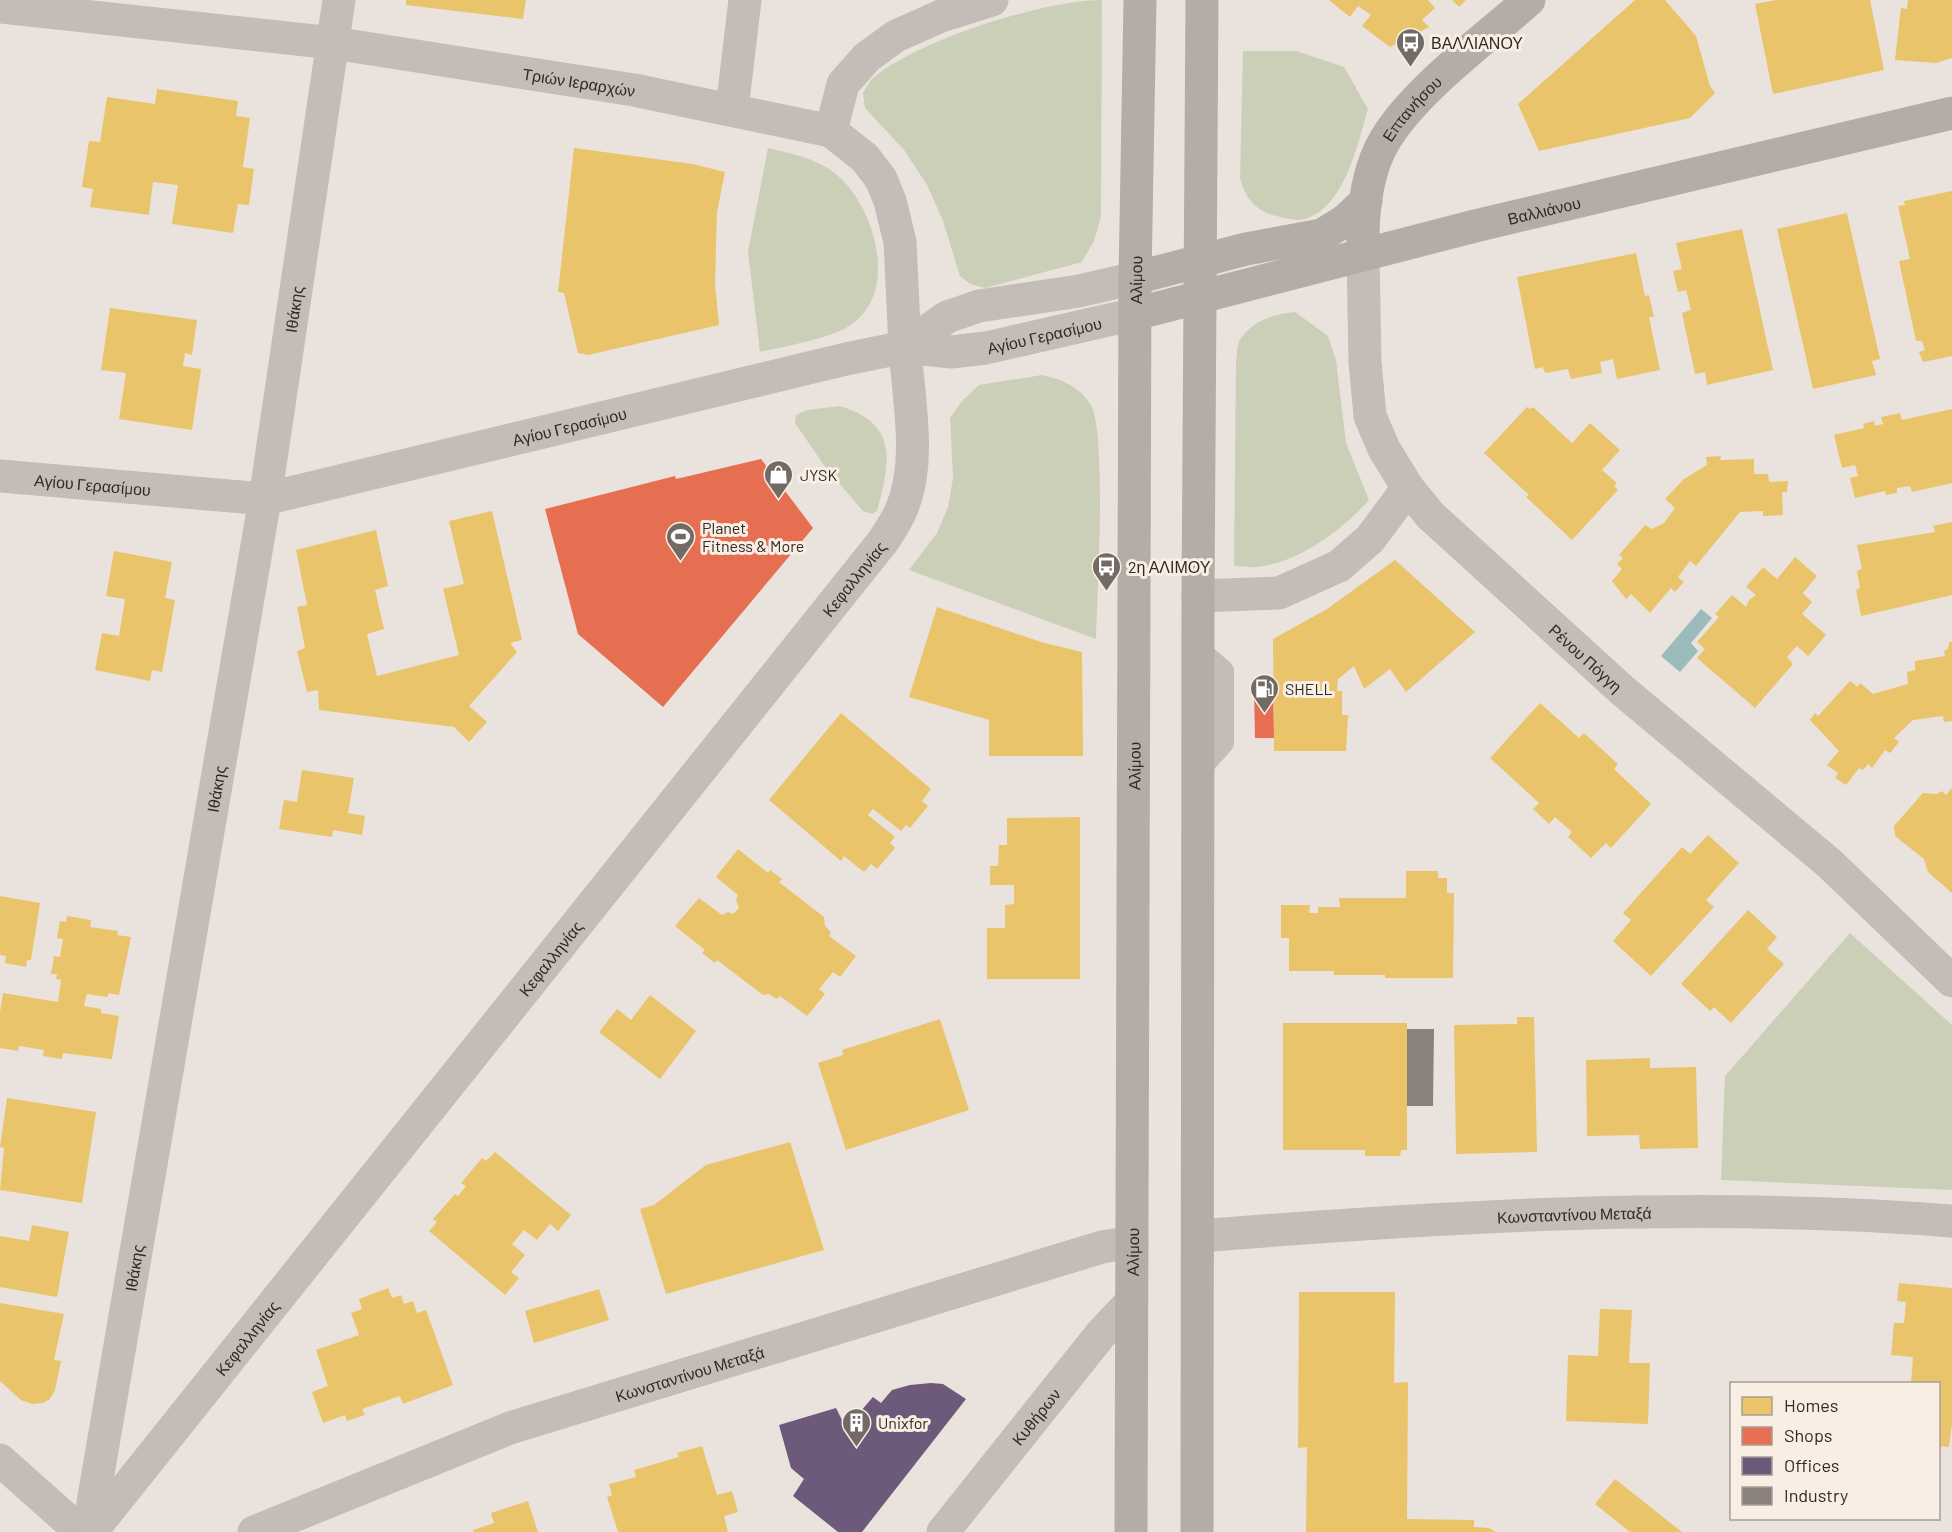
<svg xmlns="http://www.w3.org/2000/svg" width="1952" height="1532" font-family="Barlow,sans-serif">
<style>
.green{fill:#cccfb7}
.water{fill:#9abcbb}
.homes{fill:#e9c46a}
.shops{fill:#e76f51}
.offices{fill:#6d597a}
.industry{fill:#8a817c}
.lines{fill:none;stroke-linecap:round;stroke-linejoin:round}
.lane{stroke:#c3bcb7;stroke-width:22}
.street{stroke:#c3bcb7;stroke-width:33}
.secondary{stroke:#b4aca7;stroke-width:33}
.labels{text-anchor:middle;dominant-baseline:central;stroke-width:6;stroke-linejoin:round;paint-order:stroke}
.poi-label{font-size:16px;fill:#332925;stroke:#f8eee3;text-anchor:start}
.street-label{font-size:16px;fill:#332925;stroke:#f8eee3}
</style>
<rect width="100%" height="100%" fill="#eae3dd"/>
<g class="green">
<path d="M1102,0L1101,216L1094,241L1082,262L985,288L970,284L960,276L943,221L927,185L904,150L865,108L863,93C866,88 869,82 873,78C918,40 1044,0 1102,0Z"/>
<path d="M1243,51H1296L1344,67L1368,109C1358,143 1343,216 1298,220C1292,220 1282,217 1276,216C1255,211 1245,197 1240,178Z"/>
<path d="M768,148C789,153 814,158 832,171C873,200 901,290 852,324C831,339 786,346 760,352L748,252Z"/>
<path d="M1295,312L1328,336L1336,360L1346,443L1369,500C1342,530 1300,562 1258,567C1251,568 1242,566 1234,566L1236,361C1237,354 1237,343 1241,338C1254,320 1275,314 1295,312Z"/>
<path d="M1042,375C1061,379 1080,387 1091,405C1107,434 1097,597 1096,639L909,570L937,533L948,507L953,478L950,418L962,401L979,385Z"/>
<path d="M840,406C899,424 890,462 877,511L872,514L863,511L826,468L795,423L796,415L807,410Z"/>
<path d="M1850,933L1952,1025V1190L1721,1180L1725,1076Z"/>
</g>
<path class="water" d="M1701,609L1712,618L1691,643L1698,651L1680,672L1661,656Z"/>
<g class="homes">
<path d="M406,0H526L523,19L406,5Z"/>
<path d="M1329,0H1428L1435,8L1422,20L1429,27L1390,47L1362,26L1371,15L1358,6L1350,17Z"/>
<path d="M1452,0H1466L1459,7Z"/>
<path d="M1635,0H1665L1696,36L1710,86L1715,93L1690,118L1539,151L1518,104Z"/>
<path d="M1776,0H1870L1884,70L1773,94L1755,4Z"/>
<path d="M1908,0H1952V58L1936,63L1895,60L1901,8L1907,9Z"/>
<path d="M157,89L238,101L236,116L250,118L243,167L254,169L249,205L238,204L233,233L172,224L178,185L153,182L149,215L90,207L93,189L82,187L89,141L100,142L107,97L155,104Z"/>
<path d="M574,148L693,164L725,172L717,212L715,283L719,325L588,355L578,353L564,293L558,292Z"/>
<path d="M1952,191V356L1923,362L1919,352L1925,350L1922,341H1916L1899,261L1910,259L1898,206L1905,205L1904,201Z"/>
<path d="M1847,213L1880,359L1872,361L1876,375L1813,389L1777,229Z"/>
<path d="M1742,229L1773,370L1707,385L1705,372L1695,374L1682,313L1691,310L1686,290L1678,292L1673,271L1682,269L1676,243Z"/>
<path d="M1636,253L1645,296L1649,295L1654,317H1649L1660,370L1617,379L1613,359L1600,362L1602,373L1571,379L1568,369L1545,373L1543,367L1535,369L1517,277Z"/>
<path d="M110,308L197,320L192,355L185,353L183,366L201,369L192,430L119,419L126,373L101,370Z"/>
<path d="M1527,407L1530,409L1533,407L1572,443L1590,423L1620,450L1602,470L1617,483L1614,486L1618,490L1572,540L1526,497L1529,495L1484,453Z"/>
<path d="M1952,409V483L1912,492L1910,486L1897,488V493L1886,495L1885,491L1855,498L1850,478L1858,476L1855,465L1842,468L1834,435L1864,428L1863,424L1874,421L1875,426L1883,424L1881,417L1900,413L1902,420Z"/>
<path d="M1721,456L1720,460L1754,459V474H1768L1769,482L1788,481L1787,492H1782L1783,515L1763,516V511L1740,512L1696,566L1690,561L1678,577L1684,582L1675,592L1671,588L1650,613L1631,594L1626,599L1612,581L1622,569L1617,564L1623,558L1619,555L1645,525L1652,529L1664,523L1675,508L1665,499L1684,479L1707,465L1706,457Z"/>
<path d="M492,511L522,640L510,643L517,652L469,706L487,722L469,742L454,727L319,710L318,690L307,692L297,651L305,648L297,607L307,605L296,550L376,530L388,586L375,590L384,629L367,634L377,676L459,655L443,589L464,584L449,521Z"/>
<path d="M1952,522V595L1861,616L1856,590L1860,588L1857,571L1862,569L1857,545L1935,532L1933,526Z"/>
<path d="M114,551L172,562L165,598L175,600L162,672L152,670L150,681L95,670L102,633L119,636L125,599L106,596Z"/>
<path d="M1795,557L1817,576L1803,593L1812,602L1802,614L1826,635L1808,656L1797,646L1787,657L1793,664L1755,708L1697,658L1705,649L1697,642L1719,617L1715,614L1732,595L1746,607L1749,600L1756,595L1746,587L1763,567L1777,579Z"/>
<path d="M1395,560L1475,632L1406,692L1390,669L1364,689L1354,666L1338,679L1337,691H1342V715H1348L1346,751H1274L1273,639L1327,609Z"/>
<path d="M937,607L1041,642L1082,652L1083,756H989V720L909,697Z"/>
<path d="M1949,642H1952V721L1944,722L1943,716L1913,720L1894,738L1899,742L1890,753L1885,750L1872,768L1868,764L1863,770L1859,768L1846,785L1835,778L1838,773L1827,765L1839,751L1810,720L1815,713L1818,716L1850,681L1858,687L1860,683L1873,694L1908,684L1907,672L1915,670V661L1945,656L1944,651L1948,649Z"/>
<path d="M1540,703L1579,738L1584,733L1618,764L1614,769L1651,804L1611,848L1606,843L1591,858L1568,837L1572,832L1555,817L1549,824L1533,809L1539,803L1490,758Z"/>
<path d="M841,713L931,789L922,801L928,806L910,828L906,825L901,831L873,809L868,815L895,837L890,843L895,848L877,869L871,864L864,872L844,856L841,861L769,800Z"/>
<path d="M302,770L354,778L348,813L365,816L362,835L333,830L332,837L279,829L284,800L297,802Z"/>
<path d="M1952,788V893L1928,872L1924,859L1895,836L1894,826L1923,793L1937,794L1942,791L1946,795Z"/>
<path d="M1080,817V979H987V928H1005V905L1014,904V885H990V866H998L999,845H1007V818Z"/>
<path d="M1708,835L1739,863L1706,900L1714,907L1651,976L1613,941L1631,920L1623,913L1682,847L1690,854Z"/>
<path d="M738,849L768,873L770,870L782,879L779,882L824,917L825,926L831,932L829,936L856,956L840,977L833,972L819,989L825,994L807,1016L780,996L777,999L769,994L763,995L717,960L715,963L702,953L705,950L675,926L699,898L722,915L728,912L733,914L739,908L736,900L738,895L716,877Z"/>
<path d="M1406,871H1438V878H1447V893H1454L1453,978H1385V975H1334V971H1289V938H1281V905H1310L1309,913H1318V907H1340L1339,898H1406Z"/>
<path d="M0,896L40,903L31,960H27L26,967L5,963L6,956L0,955Z"/>
<path d="M1748,910L1777,937L1767,949L1784,964L1731,1023L1714,1007L1710,1011L1681,984Z"/>
<path d="M67,916L91,920L90,927L118,931L117,935L131,937L119,995L108,993V997L87,994L84,1006L101,1009V1013L119,1016L112,1059L63,1053L62,1059L43,1056L44,1050L19,1046L18,1051L0,1048V1012L3,993L58,1002L61,980L56,979L57,974H51L54,956L60,957L63,939L57,938L60,921L66,922Z"/>
<path d="M650,995L696,1031L660,1079L599,1032L617,1009L631,1020Z"/>
<path d="M1517,1017H1534L1537,1152L1456,1154L1454,1025L1517,1024Z"/>
<path d="M940,1019L969,1110L846,1150L818,1063L843,1055L842,1050Z"/>
<path d="M1283,1023H1407V1150H1401L1400,1156H1365V1150H1283Z"/>
<path d="M1650,1058V1068L1696,1067L1698,1148L1640,1149L1639,1135L1587,1136L1586,1060Z"/>
<path d="M7,1098L96,1112L82,1203L0,1190L4,1148L0,1147Z"/>
<path d="M790,1142L824,1250L666,1294L640,1209L654,1205L706,1165Z"/>
<path d="M495,1152L571,1215L558,1231L550,1224L537,1240L524,1230L512,1244L525,1255L511,1272L519,1278L505,1295L429,1231L437,1222L433,1219L455,1194L458,1196L466,1186L461,1183L482,1158L486,1161Z"/>
<path d="M32,1225L69,1232L57,1297L0,1287V1236L29,1241Z"/>
<path d="M1899,1283L1952,1288V1424L1949,1447L1938,1446V1384H1911L1913,1357L1891,1355L1894,1323H1904L1906,1302L1897,1301Z"/>
<path d="M388,1288L392,1298L401,1295L404,1304L413,1301L417,1313L426,1310L453,1385L403,1404L400,1396L362,1409L365,1415L347,1421L345,1415L323,1423L312,1392L328,1386L316,1350L359,1335L351,1313L362,1309L359,1299Z"/>
<path d="M599,1289L609,1320L534,1343L525,1311Z"/>
<path d="M1299,1292H1395L1394,1383L1408,1382L1407,1519L1474,1520V1527L1489,1528L1496,1532H1306L1307,1447L1298,1448Z"/>
<path d="M0,1303L64,1314L54,1360L61,1361L55,1390L50,1399L43,1403L32,1404L21,1400L0,1381Z"/>
<path d="M1600,1309L1632,1310L1629,1363H1650L1648,1424L1566,1421L1568,1355L1598,1356Z"/>
<path d="M702,1446L717,1495L732,1491L738,1512L724,1516L728,1532H618L607,1497L612,1495L609,1484L636,1477L634,1470L679,1457L677,1453Z"/>
<path d="M1615,1479L1682,1532H1630L1595,1504Z"/>
<path d="M528,1501L538,1532H474L473,1530L494,1523L491,1513Z"/>
</g>
<g class="shops">
<path d="M761,459L813,528L663,707L578,634L545,509L675,476L676,479Z"/>
<path d="M1273,689L1274,738H1255L1254,690Z"/>
</g>
<path class="offices" d="M931,1383L943,1384L966,1399L862,1532H838L793,1496L804,1479L791,1468L779,1425L836,1408L846,1428L873,1397L881,1403L892,1390L910,1385Z"/>
<path class="industry" d="M1407,1029H1434L1433,1106H1407Z"/>
<g class="lines">
<path class="lane" d="M1198,649L1223,671V743L1198,771"/>
<g class="street">
<path id="s1" d="M0,7L333,43L634,90L831,131L865,158L881,179L890,201L900,242L905,347L947,317L979,306L1079,291L1135,278"/>
<path d="M732,109L745,0"/>
<path d="M831,131L843,84L867,57L896,36L941,16L992,0"/>
<path id="s2" d="M1363,255L1365,362L1370,416L1384,449L1408,488L1430,515L1623,691L1829,863L1952,981"/>
<path id="s3" d="M0,476L265,499L846,359L905,347L951,352L986,348L1135,314"/>
<path d="M1198,596L1279,593L1339,566L1370,539L1408,488"/>
<path id="s4" d="M1199,1236C1450,1216 1700,1201 1952,1221"/>
<path d="M0,1460L81,1532"/>
<path id="s5" d="M88,1532L265,499L339,0"/>
<path id="s6" d="M91,1532L884,540C890,530 898,519 902,508C922,460 908,398 905,347"/>
<path id="s7" d="M254,1532L510,1428L1102,1247L1132,1242"/>
<path id="s8" d="M943,1532L1101,1334L1131,1302"/>
</g>
<g class="secondary">
<path id="s9" d="M1363,255C1362,217 1365,173 1385,140C1414,91 1485,39 1529,0"/>
<path d="M1135,278L1246,249L1322,235L1346,220L1366,201"/>
<path id="s10" d="M1135,314L1475,226L1952,113"/>
<path id="s11" d="M1131,1532L1135,278L1140,0"/>
<path d="M1197,1532L1198,596L1202,0"/>
</g>
</g>
<defs>
<symbol id="bus-pin" viewBox="-11 -11 22 30"><path d="M0 17L-7.5 6A9.5 9.5 0 1 1 7.5 6Z" fill="#736a65" stroke="#f8eee3"/><path d="M-5-6H5V4H4V6H2V4H-2V6H-4V4H-5ZM-3.5-4V0h7V-4ZM-3.5 1.2v1.5H-2V1.2ZM2 1.2v1.5H3.5V1.2Z" fill="#fff"/></symbol>
<symbol id="shop-pin" viewBox="-11 -11 22 30"><path d="M0 17L-7.5 6A9.5 9.5 0 1 1 7.5 6Z" fill="#736a65" stroke="#f8eee3"/><path d="M-5-2.5h2.3a2.7 3.5 0 0 1 5.4 0H5L5.5 6h-11ZM-1.5-2.5h3a1.5 2.3 0 0 0-3 0Z" fill="#fff"/></symbol>
<symbol id="stadium-pin" viewBox="-11 -11 22 30"><path d="M0 17L-7.5 6A9.5 9.5 0 1 1 7.5 6Z" fill="#736a65" stroke="#f8eee3"/><path d="M0-5a6.5 5 0 1 0 0 10a6.5 5 0 1 0 0-10ZM-3.5-1.8h7v3.6h-7Z" fill="#fff"/></symbol>
<symbol id="fuel-pin" viewBox="-11 -11 22 30"><path d="M0 17L-7.5 6A9.5 9.5 0 1 1 7.5 6Z" fill="#736a65" stroke="#f8eee3"/><path d="M-5.5-6h7V0h2V4h1.3V-2.5L3-4.5l.8-.8L6-3V5H2.5V1h-1V6h-7ZM-4.2-4.7v3.2H.2V-4.7Z" fill="#fff"/></symbol>
<symbol id="building-pin" viewBox="-11 -11 22 30"><path d="M0 17L-7.5 6A9.5 9.5 0 1 1 7.5 6Z" fill="#736a65" stroke="#f8eee3"/><path d="M-4-6H4V6H1V3H-1V6H-4ZM-2.5-4.3h1.7v1.8h-1.7ZM.8-4.3h1.7v1.8H.8ZM-2.5-1h1.7V.8h-1.7ZM.8-1h1.7V.8H.8Z" fill="#fff"/></symbol>
</defs>
<g fill-rule="evenodd">
<use href="#bus-pin" x="1394" y="26" width="33" height="45"/>
<use href="#shop-pin" x="762" y="458" width="33" height="45"/>
<use href="#stadium-pin" x="664" y="520" width="33" height="45"/>
<use href="#bus-pin" x="1090" y="550" width="33" height="45"/>
<use href="#fuel-pin" x="1248" y="672" width="33" height="45"/>
<use href="#building-pin" x="840" y="1406" width="33" height="45"/>
</g>
<g class="labels">
<g class="poi-label">
<text x="1431" y="42">ΒΑΛΛΙΑΝΟΥ</text>
<text x="800" y="474">JYSK</text>
<text x="702" y="527">Planet<tspan x="702" dy="18">Fitness &amp; More</tspan></text>
<text x="1128" y="566">2η ΑΛΙΜΟΥ</text>
<text x="1285" y="688">SHELL</text>
<text x="878" y="1422">Unixfor</text>
</g>
<g class="street-label">
<text stroke="none"><textPath href="#s1" startOffset="584">Τριών Ιεραρχών</textPath></text>
<text stroke="none"><textPath href="#s9" startOffset="160">Επτανήσου</textPath></text>
<text stroke="none"><textPath href="#s10" startOffset="422">Βαλλιάνου</textPath></text>
<text stroke="none"><textPath href="#s11" startOffset="1252">Αλίμου</textPath></text>
<text stroke="none"><textPath href="#s5" startOffset="1240">Ιθάκης</textPath></text>
<text stroke="none"><textPath href="#s3" startOffset="1065">Αγίου Γερασίμου</textPath></text>
<text stroke="none"><textPath href="#s3" startOffset="579">Αγίου Γερασίμου</textPath></text>
<text stroke="none"><textPath href="#s3" startOffset="93">Αγίου Γερασίμου</textPath></text>
<text stroke="none"><textPath href="#s6" startOffset="1221">Κεφαλληνίας</textPath></text>
<text stroke="none"><textPath href="#s2" startOffset="489">Ρένου Πόγγη</textPath></text>
<text stroke="none"><textPath href="#s11" startOffset="766">Αλίμου</textPath></text>
<text stroke="none"><textPath href="#s5" startOffset="754">Ιθάκης</textPath></text>
<text stroke="none"><textPath href="#s6" startOffset="735">Κεφαλληνίας</textPath></text>
<text stroke="none"><textPath href="#s4" startOffset="376">Κωνσταντίνου Μεταξά</textPath></text>
<text stroke="none"><textPath href="#s11" startOffset="280">Αλίμου</textPath></text>
<text stroke="none"><textPath href="#s5" startOffset="268">Ιθάκης</textPath></text>
<text stroke="none"><textPath href="#s6" startOffset="249">Κεφαλληνίας</textPath></text>
<text stroke="none"><textPath href="#s7" startOffset="464">Κωνσταντίνου Μεταξά</textPath></text>
<text stroke="none"><textPath href="#s8" startOffset="148">Κυθήρων</textPath></text>
</g>
</g>
<rect x="1730" y="1382" width="210" height="138" fill="#f8eee3" stroke="#a99f97" stroke-width="1.5"/>
<rect x="1742" y="1397" width="30" height="18" fill="#e9c46a" stroke="#a99f97" stroke-width="1.5"/>
<text x="1784" y="1412" font-size="18" fill="#332925">Homes</text>
<rect x="1742" y="1427" width="30" height="18" fill="#e76f51" stroke="#a99f97" stroke-width="1.5"/>
<text x="1784" y="1442" font-size="18" fill="#332925">Shops</text>
<rect x="1742" y="1457" width="30" height="18" fill="#6d597a" stroke="#a99f97" stroke-width="1.5"/>
<text x="1784" y="1472" font-size="18" fill="#332925">Offices</text>
<rect x="1742" y="1487" width="30" height="18" fill="#8a817c" stroke="#a99f97" stroke-width="1.5"/>
<text x="1784" y="1502" font-size="18" fill="#332925">Industry</text>
</svg>
